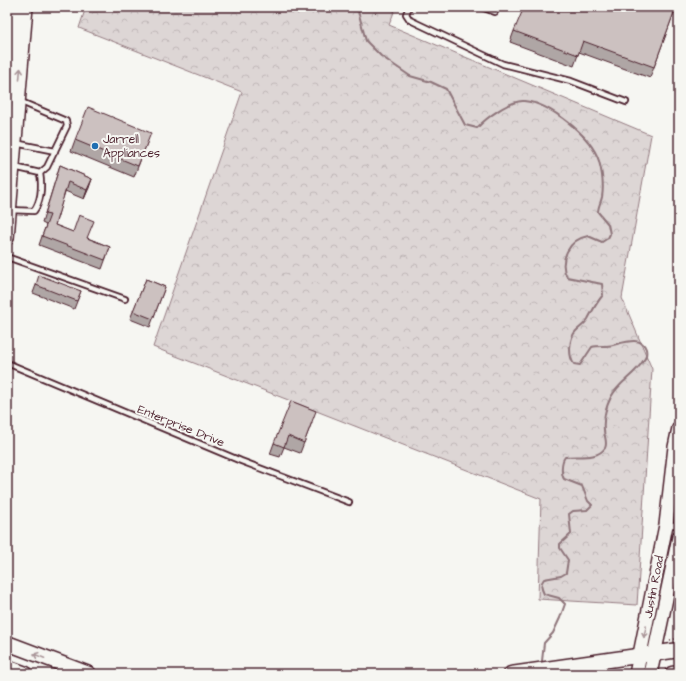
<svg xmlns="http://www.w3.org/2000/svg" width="686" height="681" font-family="'Architects Daughter',sans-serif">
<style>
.forest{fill:url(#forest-crowns);stroke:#947a80}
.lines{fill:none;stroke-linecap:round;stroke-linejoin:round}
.stream{stroke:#8e747a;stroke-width:2}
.lane-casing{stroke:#4a1f2b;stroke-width:8}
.secondary-casing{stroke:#4a1f2b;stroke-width:16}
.primary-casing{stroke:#4a1f2b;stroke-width:17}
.highway-casing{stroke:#4a1f2b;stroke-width:19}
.path{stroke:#4a1f2b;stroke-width:1.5;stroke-dasharray:1 3;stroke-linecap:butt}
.lane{stroke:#f6f6f2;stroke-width:4.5}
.secondary{stroke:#f6f6f2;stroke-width:13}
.primary{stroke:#f6f6f2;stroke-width:14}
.highway{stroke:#f6f6f2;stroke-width:16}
.wall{fill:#afa6a5;stroke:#4a1f2b}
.shaded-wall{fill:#8f8786;stroke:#4a1f2b}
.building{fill:#ccc1c0;stroke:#4a1f2b}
.oneway{stroke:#a99598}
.poi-dot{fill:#1f6fb2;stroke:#f6f6f2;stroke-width:1.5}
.labels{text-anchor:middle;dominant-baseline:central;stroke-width:4;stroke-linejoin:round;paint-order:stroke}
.poi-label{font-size:12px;fill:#4a1f2b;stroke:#f6f6f2;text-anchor:start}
.street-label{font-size:12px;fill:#4a1f2b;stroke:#f6f6f2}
</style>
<defs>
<pattern id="forest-crowns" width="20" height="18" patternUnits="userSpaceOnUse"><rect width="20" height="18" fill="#ddd6d5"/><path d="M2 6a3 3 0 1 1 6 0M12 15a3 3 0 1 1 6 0" fill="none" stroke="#bfb7b7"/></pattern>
</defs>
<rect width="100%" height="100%" fill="#f6f6f2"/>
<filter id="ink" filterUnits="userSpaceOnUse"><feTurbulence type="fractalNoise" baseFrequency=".025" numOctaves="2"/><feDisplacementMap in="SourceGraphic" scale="8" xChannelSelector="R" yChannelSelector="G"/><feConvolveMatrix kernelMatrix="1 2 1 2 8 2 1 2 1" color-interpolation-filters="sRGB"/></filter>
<g filter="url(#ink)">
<path class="forest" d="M86,7H396L389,25L651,135L622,298L652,369L637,605L538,599L541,499L153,347L242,92L79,28Z"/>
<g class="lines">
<path class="stream" d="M357,7L366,41L381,56L410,76L431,82L446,89L465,125L477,128C486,118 510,100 524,101C550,103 591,136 599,161C602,172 604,185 602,197C601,202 598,207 598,212L608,224L610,234L608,238L602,242L588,236C569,239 558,261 567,277L602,284L603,295C596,303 593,310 588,319C585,324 580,327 576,331C569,338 568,356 574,364L580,365L592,347C599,345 606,347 613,345C622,343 642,335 646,349C647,354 646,358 643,361C635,375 619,382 611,397C606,407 603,420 604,430C604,436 608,443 605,448C597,460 577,455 565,457C561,462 561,474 564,479L582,486L588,501L592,505L587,510L573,511L569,514L571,534L560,544V548L568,560L566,573L561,576L544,579C540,584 541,588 544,594L559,598L565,604L560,618L553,633L544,643L542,661"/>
<defs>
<g id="lane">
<path d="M409,7L406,14L410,20L503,64L571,81L626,102"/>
<path d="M481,7L495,12"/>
<path d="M15,143L55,151"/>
<path d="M14,167L40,173L47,167L67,126L66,121L19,101"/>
<path d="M10,210L34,211C41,201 42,186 40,173"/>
<path d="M7,257L125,299"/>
<path d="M7,363L241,461L349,502"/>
<path d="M667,525H679"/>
</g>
<g id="secondary">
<path d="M7,238L26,7"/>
<path d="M636,674L666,525L675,447L679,428"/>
<path d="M650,674L679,537"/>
</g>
<g id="primary">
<path d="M7,643L89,674"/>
<path d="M7,667L26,674"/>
<path d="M511,674L679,650"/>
<path d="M672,674L679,673"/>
</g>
<path id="highway" d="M7,81L14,7"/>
</defs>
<use href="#lane" class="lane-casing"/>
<use href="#secondary" class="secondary-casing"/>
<use href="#primary" class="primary-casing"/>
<use href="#highway" class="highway-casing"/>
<path class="path" d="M670,640L679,638"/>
<use href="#lane" class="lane"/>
<use href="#secondary" class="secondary"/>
<use href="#primary" class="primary"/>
<use href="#highway" class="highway"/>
</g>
<g class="wall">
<path d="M676,7L650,78L579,52L574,66L510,42L514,31Z"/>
<path d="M75,140L147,143L134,177L71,151Z"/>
<path d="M60,165L92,179L84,199L65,191L55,225L110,247L102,269L39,245L46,225L42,223Z"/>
<path d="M146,279L165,287L150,327L130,319Z"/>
<path d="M36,285L81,291L74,309L33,293Z"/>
<path d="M312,422L300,453L284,447L280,457L270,454L274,443Z"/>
</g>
<path class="shaded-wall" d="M92,179L89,188L84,199L87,190Z"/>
<g class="building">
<path d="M524,7H676L654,67L583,41L578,55L514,31Z"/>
<path d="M88,107L151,133L138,166L75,140Z"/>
<path d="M60,165L92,179L87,190L68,182L55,225L73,232L79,215L94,221L87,238L110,247L105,260L42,236L50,215L45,214Z"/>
<path d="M39,275L81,291L77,301L36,285Z"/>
<path d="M146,279L165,287L153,319L133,311Z"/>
<path d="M291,401L316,411L304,443L288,436L284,447L274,443Z"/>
</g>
<defs><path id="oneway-shaft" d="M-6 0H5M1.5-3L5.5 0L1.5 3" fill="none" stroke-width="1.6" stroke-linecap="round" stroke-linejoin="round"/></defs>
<g class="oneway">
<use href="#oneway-shaft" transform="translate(20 74) rotate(-85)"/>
<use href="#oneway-shaft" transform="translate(645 632) rotate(101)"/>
<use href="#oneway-shaft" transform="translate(39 656) rotate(-158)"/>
</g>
</g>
<circle class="poi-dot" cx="95" cy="146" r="4"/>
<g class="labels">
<g class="poi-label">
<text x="103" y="139">Jarrell<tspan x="103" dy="14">Appliances</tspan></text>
</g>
<g class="street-label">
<text transform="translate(181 426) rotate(22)">Enterprise Drive</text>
<text transform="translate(654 587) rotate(-79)">Justin Road</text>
</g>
</g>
<rect width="686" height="681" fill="none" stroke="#f6f6f2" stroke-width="24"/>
<rect x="12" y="12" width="662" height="657" fill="none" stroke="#4a1f2b" stroke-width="1.5" filter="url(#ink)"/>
</svg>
